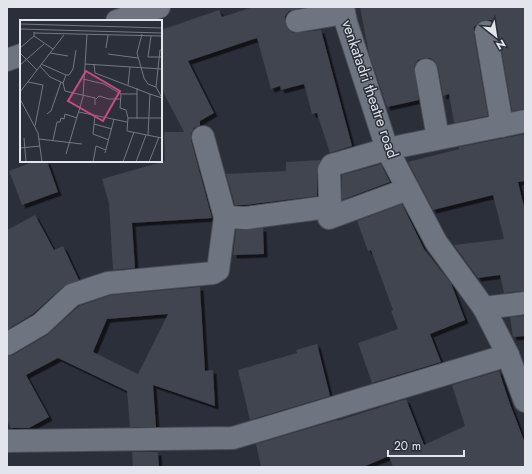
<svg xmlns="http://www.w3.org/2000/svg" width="532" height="474" font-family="Jost,sans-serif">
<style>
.building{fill:#3f444f;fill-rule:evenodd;filter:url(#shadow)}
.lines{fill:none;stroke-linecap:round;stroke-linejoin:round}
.minor-casing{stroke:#494d56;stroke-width:24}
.minor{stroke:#6e7480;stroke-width:22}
.labels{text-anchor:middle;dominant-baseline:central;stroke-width:3;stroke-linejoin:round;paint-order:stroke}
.street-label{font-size:15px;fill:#e2e6ec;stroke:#2b2f3a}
.inset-road{fill:none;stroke:#747881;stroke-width:1}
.view{fill:#ca4c7f;fill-opacity:0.15;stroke:#ca4c7f;stroke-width:2}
.inset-edge{fill:none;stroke:#e2e6ec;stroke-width:2}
</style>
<defs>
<filter id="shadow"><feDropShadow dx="3.5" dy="3.5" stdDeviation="0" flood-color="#0009"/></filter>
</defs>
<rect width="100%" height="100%" fill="#2b2f3a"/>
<g class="building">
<path d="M253,7H305L289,11L285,16V23L288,29L293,33L321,30L352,146L330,153L317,113L312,114L304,84L281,90L280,86L271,89L257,38L188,61L214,113L200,121V125L194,128L191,134V140L212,218L132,223L135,268L113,270L109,204L102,179L165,161L164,132H184L161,88V30L219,10L222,17Z"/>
<path d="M360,7H525V109L512,111L498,30L496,24L491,20H484L478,23L474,27V34L488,116L454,123L449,94L443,96L438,67L435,62L430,58H424L418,60L414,66L419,100L387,107L369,54Z"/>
<path d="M525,134V181L518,182L525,211V291L504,293L500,275L478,278L454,245L504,239L493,195L433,210L408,162L459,149V147Z"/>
<path d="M321,160L317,170V196L245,205H235L226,174L286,171V162Z"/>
<path d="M35,161H47L58,192L22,205L9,171Z"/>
<path d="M381,164L390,182L342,200V175Z"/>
<path d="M402,204L424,249L451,283L465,320L430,334L441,362L372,383L358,343L398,329L391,311L393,310L371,250L368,251L357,221Z"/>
<path d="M35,215L54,250L63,246L79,280L64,286L33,314L7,330V230Z"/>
<path d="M263,228L264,254L233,255L236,230Z"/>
<path d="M200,287L205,371L213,370L215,406L153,385L156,427H130L127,391L58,358L26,375L49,417L29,428H11L7,421V356L13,355L47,335L79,306L111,295ZM168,314L138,374L93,352L107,319Z"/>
<path d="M525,316V336L513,337L510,317Z"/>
<path d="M317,344L330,396L250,420L238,370L297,353L296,350Z"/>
<path d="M499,371L510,404L525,443V467H393L389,456L363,467H261L256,444L337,420V421L406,399L424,445L465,426L452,385Z"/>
<path d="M132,452H158L159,467H133Z"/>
</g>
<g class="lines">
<defs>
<g id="minor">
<path d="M343,7L346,22L387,149L436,242L484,308L508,355L525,401"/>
<path d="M117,21L159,7"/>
<path d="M297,21L344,13"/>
<path d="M486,32L502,126"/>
<path d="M7,60L21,55"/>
<path d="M426,70L438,138"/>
<path d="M203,137L225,217L246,218L327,207L330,203L329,170L332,165L339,163L387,149L525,121"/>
<path d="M329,218L408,189"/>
<path d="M484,308L525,303"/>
<path d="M7,344L41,324L72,295L108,283L213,273L218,270L225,217"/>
<path d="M7,441L233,438L508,355"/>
</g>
</defs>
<use href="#minor" class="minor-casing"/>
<use href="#minor" class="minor"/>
</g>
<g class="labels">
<g class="street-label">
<text transform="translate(370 89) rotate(71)">venkatadri theatre road</text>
</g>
</g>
<g transform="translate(20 20)">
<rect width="142" height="142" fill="#2b2f3a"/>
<path class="inset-road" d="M0,4L142,8M0,9L142,13M14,13L142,16M122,14L117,33L124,58L128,64L136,67L142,78M14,16L33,29M131,16L128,37H142M0,28L14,16V12M86,28L88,15M0,33L17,50M30,33L48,36M88,34L118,38M21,44L46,55M65,44L142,49M74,44L75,53L130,74L128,115M0,45L24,24M20,46L30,57L43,63L45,71L75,78V85M63,59L84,64L101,74H117M8,62L23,65L15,106M43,63L46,55H49L53,49L56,30M108,65L110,47M136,67L140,30H142M117,68V99M0,72L44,15M101,74L100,88L106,90L108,98L107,111L142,118M130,74L142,78M0,79L18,113L22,142M76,79L79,76L89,79H101M59,92L107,102M27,94L31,91L41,62M75,95L73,114L89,120M108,98H142M74,104L92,109M4,118L6,142M19,119L62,124M33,120L37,102H40L41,98L44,99L45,94L57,98M0,128L20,126M85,133L94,99M46,134L63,77L67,14M73,142L76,126L86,130M103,142L114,112M116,142L126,115M129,142L139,117"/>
<path class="view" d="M66,51L100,71L83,101L48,81Z"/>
<rect width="142" height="142" class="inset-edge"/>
</g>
<rect width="532" height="474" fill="none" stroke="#e2e6ec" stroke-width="16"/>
<g transform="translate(496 36) rotate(150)" stroke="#2b2f3a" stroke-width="3" paint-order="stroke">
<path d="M0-3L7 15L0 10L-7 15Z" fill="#e2e6ec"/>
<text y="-6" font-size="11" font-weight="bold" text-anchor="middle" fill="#e2e6ec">N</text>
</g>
<path d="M388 450v6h76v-6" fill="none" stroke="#e2e6ec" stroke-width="2"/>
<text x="394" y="450" font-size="12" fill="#e2e6ec" stroke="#2b2f3a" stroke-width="3" paint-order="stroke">20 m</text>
</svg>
